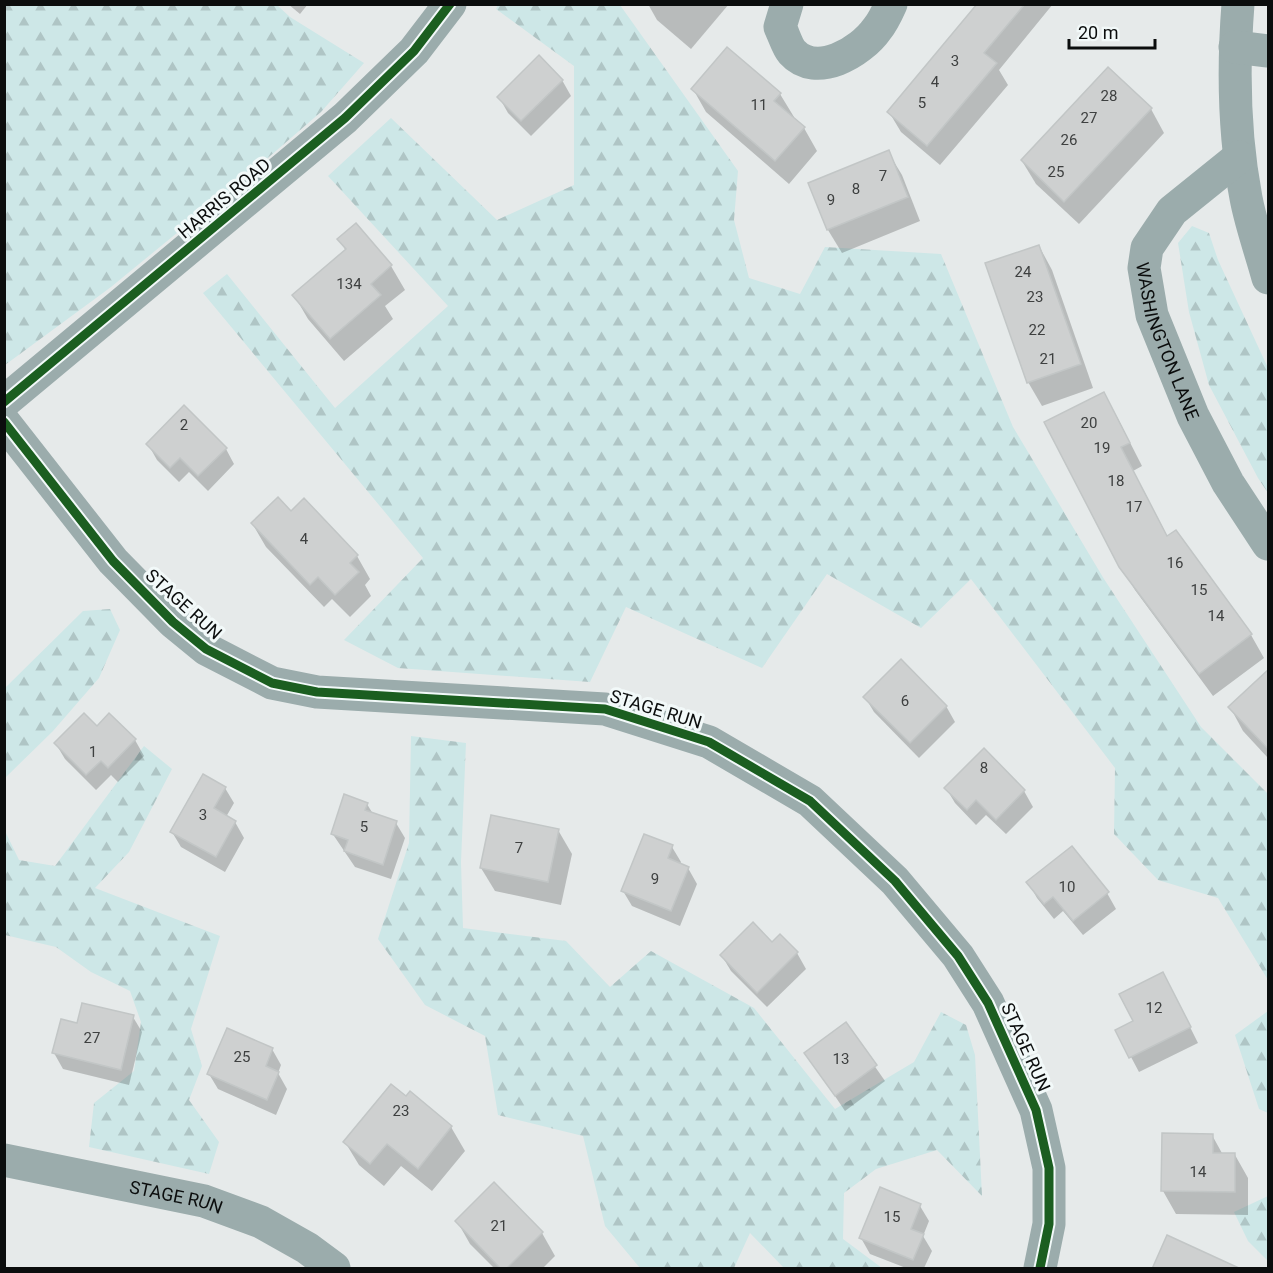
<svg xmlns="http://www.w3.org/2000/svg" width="1273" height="1273" font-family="Roboto,sans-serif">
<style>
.forest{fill:url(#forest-firs)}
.shadow{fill:#0003}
.building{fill:#ced0d0;stroke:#c2c6c6;stroke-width:1.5}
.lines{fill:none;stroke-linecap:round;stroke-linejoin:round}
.minor{stroke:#9bacac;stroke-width:33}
.cycleway-casing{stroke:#f2f9f9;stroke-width:13}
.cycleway{stroke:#1b5e20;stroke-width:9}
.labels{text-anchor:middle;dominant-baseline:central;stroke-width:6;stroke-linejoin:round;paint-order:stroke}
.number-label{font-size:15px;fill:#3e4040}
.street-label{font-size:18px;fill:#0b0d0d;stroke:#f2f9f9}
</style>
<defs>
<pattern id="forest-firs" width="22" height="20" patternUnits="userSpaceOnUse" patternTransform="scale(1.5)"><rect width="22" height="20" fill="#cde7e7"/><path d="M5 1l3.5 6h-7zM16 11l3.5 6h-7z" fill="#afc5c5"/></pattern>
</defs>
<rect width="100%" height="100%" fill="#e6eaea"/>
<g class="forest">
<path d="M5,4L277,5L290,17L364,63L321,112L255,169L111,287L5,365Z"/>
<path d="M498,5H620L738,171L734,220L749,278L800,294L825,247L941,254L1013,427L1104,579L1201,727L1268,794V980L1218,898L1158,880L1114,834L1115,768L971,579L921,628L827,574L762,668L626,607L590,682L398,668L344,640L423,558L203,293L227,274L335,408L448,306L328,176L391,118L497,220L574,185V66L496,9Z"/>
<path d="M1192,226L1209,233L1218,260L1268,368V493L1258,478L1209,385L1189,312L1178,243Z"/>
<path d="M110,609L120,630L99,678L53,731L5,778V688L83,611Z"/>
<path d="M411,736L466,743L461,862L463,928L566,941L610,987L651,951L754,1008L835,1109L914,1062L941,1012L966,1025L975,1055L982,1196L937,1150L876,1169L844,1193L843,1239L882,1268H784L750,1233L734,1268H640L605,1226L583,1136L498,1115L485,1036L425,1005L378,939L409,843Z"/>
<path d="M144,746L172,769L129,852L95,888L220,936L191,1029L202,1066L189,1100L219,1142L209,1174L89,1147L94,1103L134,1071L141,1022L130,991L91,972L56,947L5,935V831L19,860L55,866Z"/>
<path d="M1268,1011V1113L1259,1109L1235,1035Z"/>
<path d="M1268,1196V1261L1248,1241L1234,1212Z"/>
</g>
<g class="shadow">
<path d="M288,4H308L300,14Z"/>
<path d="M648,4H729L691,49L657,20Z"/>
<path d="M974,4H1053L999,70L1008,85L940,165L901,132L889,112L976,8Z"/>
<path d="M562,80L571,96L531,136L508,113L499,97Z"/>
<path d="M693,89L780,94L794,117L792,119L804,128L817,151L789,184L706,112Z"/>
<path d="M1151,109L1164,133L1079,224L1036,184L1022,161Z"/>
<path d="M888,152L902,175L920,221L842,253L828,230L810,184Z"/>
<path d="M355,225L391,266L405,290L385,306L393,319L344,361L308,319L294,295L346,251L339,239Z"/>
<path d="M1039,246L1052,270L1093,388L1042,406L1028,382Z"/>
<path d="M1117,417L1142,466L1133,471L1168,538L1175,532L1251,635L1264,658L1213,696L1135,590L1121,566Z"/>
<path d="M148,444L226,449L234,464L208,491L189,472L179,482L157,460Z"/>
<path d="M291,513L357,556L370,579L365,585L371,596L350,617L332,599L324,607L266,547L252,523Z"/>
<path d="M1268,671V758L1243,731L1230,707Z"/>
<path d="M865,697L946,706L955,722L919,758L874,712Z"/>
<path d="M109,715L135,740L144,756L118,782L111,775L96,790L65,759L56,744L97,728Z"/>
<path d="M984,751L1024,791L1033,807L1006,834L986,815L976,825L955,803L946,788Z"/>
<path d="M225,788L234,803L226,817L235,822L244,838L225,872L181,847L172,832Z"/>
<path d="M367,804L373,814L396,823L405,838L391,879L355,867L332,833Z"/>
<path d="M558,830L572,854L561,905L495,891L481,868Z"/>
<path d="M672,847L681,862L680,865L688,868L697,884L680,926L632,906L623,891Z"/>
<path d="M1028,882L1107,893L1116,909L1083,935L1063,911L1054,919L1037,898Z"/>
<path d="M772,944L797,953L806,969L767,1007L731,971L722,956Z"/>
<path d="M1171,989L1198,1043L1139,1072L1131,1057Z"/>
<path d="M133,1017L142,1032L129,1085L63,1069L54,1053L78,1025Z"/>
<path d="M846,1025L885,1081L845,1111L806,1053Z"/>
<path d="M272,1049L281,1065L278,1073L287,1089L276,1115L218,1089L209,1074Z"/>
<path d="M410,1093L451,1127L465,1151L432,1191L401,1166L384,1186L359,1165L345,1142L407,1098Z"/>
<path d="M1212,1135L1223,1155H1235L1248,1178V1215L1176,1214L1163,1191Z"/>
<path d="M920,1206L929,1221L923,1236L932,1251L924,1268H906L870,1254L861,1238Z"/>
<path d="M457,1221L542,1233L555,1256L543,1268H494L470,1244Z"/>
</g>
<g class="building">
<path d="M977,4H1025L984,53L997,63L927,146L887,112Z"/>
<path d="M727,47L781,93L774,101L805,127L775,161L691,89Z"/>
<path d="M539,55L563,80L521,121L497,97Z"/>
<path d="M1108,67L1152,108L1064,202L1021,160Z"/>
<path d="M889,150L908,197L827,230L808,183Z"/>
<path d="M356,223L392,265L371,284L381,295L330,339L292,295L346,249L337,239Z"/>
<path d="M1039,245L1081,364L1027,383L985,263Z"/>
<path d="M1104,392L1130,443L1121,447L1167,536L1176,530L1252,634L1199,674L1119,567L1044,422Z"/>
<path d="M184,405L227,448L198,476L180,458L170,468L146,444Z"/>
<path d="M278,497L291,511L304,498L358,555L350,563L359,572L335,595L318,577L310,585L251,523Z"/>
<path d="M901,659L947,706L910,743L863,697Z"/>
<path d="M1269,669V750L1228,707Z"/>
<path d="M84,713L97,726L109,713L136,739L108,768L101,761L86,775L54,743Z"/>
<path d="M984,748L1025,790L996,820L976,800L967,810L944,788Z"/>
<path d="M203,774L226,787L214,808L236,821L216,857L170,832Z"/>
<path d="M344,794L368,803L365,810L397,821L383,865L344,851L348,840L331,834Z"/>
<path d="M491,815L559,829L548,882L480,868Z"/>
<path d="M644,834L673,845L668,858L689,867L671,911L621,891Z"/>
<path d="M1072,846L1109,892L1073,921L1053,897L1044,904L1026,882Z"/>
<path d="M753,922L772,942L780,934L798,952L757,993L720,955Z"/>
<path d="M1163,972L1191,1027L1129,1058L1115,1030L1133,1021L1119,994Z"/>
<path d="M82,1003L134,1015L121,1070L52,1053L61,1019L77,1023Z"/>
<path d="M846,1022L877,1065L835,1096L804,1053Z"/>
<path d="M227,1028L273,1048L266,1066L279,1072L267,1100L207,1074Z"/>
<path d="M391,1084L406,1096L410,1091L452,1126L418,1169L387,1144L370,1164L343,1142Z"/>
<path d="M1162,1133L1213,1134V1153H1235V1192L1161,1191Z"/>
<path d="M494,1182L543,1232L506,1269H501L455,1221Z"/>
<path d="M880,1187L921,1204L911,1229L924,1234L913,1260L859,1238Z"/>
<path d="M1167,1235L1241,1269H1152Z"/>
</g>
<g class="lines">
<g class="minor">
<path d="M787,4L780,27C784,35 787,46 792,52C816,79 861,52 877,29C883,22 887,13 891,4"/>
<path d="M1238,4C1233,68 1234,135 1246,198C1251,225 1261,252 1268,278"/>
<path d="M1235,47L1268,51"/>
<path id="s1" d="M1239,157L1172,211L1147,248L1144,268L1152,315L1193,416L1228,483L1268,544"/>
<path d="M4,402L345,118L414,51L450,4"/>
<path d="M4,422L113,561L173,622L206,649L272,683L317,692L605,709L709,742L810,801L895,881L958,956L988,1003L1036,1110L1049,1168V1224L1040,1268"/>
<path id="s2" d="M4,1160L204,1201L261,1222L307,1248L334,1268"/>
</g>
<defs>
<g id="cycleway">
<path d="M4,402L345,118L414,51L450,4"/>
<path d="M4,422L113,561L173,622L206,649L272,683L317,692L605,709L709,742L810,801L895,881L958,956L988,1003L1036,1110L1049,1168V1224L1040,1268"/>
</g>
</defs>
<use href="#cycleway" class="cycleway-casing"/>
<use href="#cycleway" class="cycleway"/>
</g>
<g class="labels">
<g class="number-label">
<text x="955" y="61">3</text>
<text x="935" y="82">4</text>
<text x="1109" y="96">28</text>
<text x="922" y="103">5</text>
<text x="759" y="105">11</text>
<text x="1089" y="118">27</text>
<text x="1069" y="140">26</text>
<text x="1056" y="172">25</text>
<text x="883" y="176">7</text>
<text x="856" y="189">8</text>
<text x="831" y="200">9</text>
<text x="1023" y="272">24</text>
<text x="349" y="284">134</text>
<text x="1035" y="297">23</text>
<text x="1037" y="330">22</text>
<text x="1048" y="359">21</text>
<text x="1089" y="423">20</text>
<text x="184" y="425">2</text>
<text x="1102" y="448">19</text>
<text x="1116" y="481">18</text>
<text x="1134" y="507">17</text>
<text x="304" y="539">4</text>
<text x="1175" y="563">16</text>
<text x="1199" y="590">15</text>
<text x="1216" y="616">14</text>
<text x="905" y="701">6</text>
<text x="93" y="752">1</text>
<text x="984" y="768">8</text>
<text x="203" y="815">3</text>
<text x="364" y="827">5</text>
<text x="519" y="848">7</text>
<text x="655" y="879">9</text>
<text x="1067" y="887">10</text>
<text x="1154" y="1008">12</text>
<text x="92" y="1038">27</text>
<text x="242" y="1057">25</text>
<text x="841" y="1059">13</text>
<text x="401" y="1111">23</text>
<text x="1198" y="1172">14</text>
<text x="892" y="1217">15</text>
<text x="499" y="1226">21</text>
</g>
<g class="street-label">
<text transform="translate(224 198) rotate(-40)">HARRIS ROAD</text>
<text stroke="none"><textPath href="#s1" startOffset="228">WASHINGTON LANE</textPath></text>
<text transform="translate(184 604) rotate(42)">STAGE RUN</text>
<text transform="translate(656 709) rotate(17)">STAGE RUN</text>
<text transform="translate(1026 1047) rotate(66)">STAGE RUN</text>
<text stroke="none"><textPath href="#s2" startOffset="176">STAGE RUN</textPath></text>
</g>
</g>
<rect width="1273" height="1273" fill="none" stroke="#0b0d0d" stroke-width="12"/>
<path d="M1069 39v9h86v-9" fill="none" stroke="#0b0d0d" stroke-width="3"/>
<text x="1078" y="39" font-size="18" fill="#0b0d0d" stroke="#f2f9f9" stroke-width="4.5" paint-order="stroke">20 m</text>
</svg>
